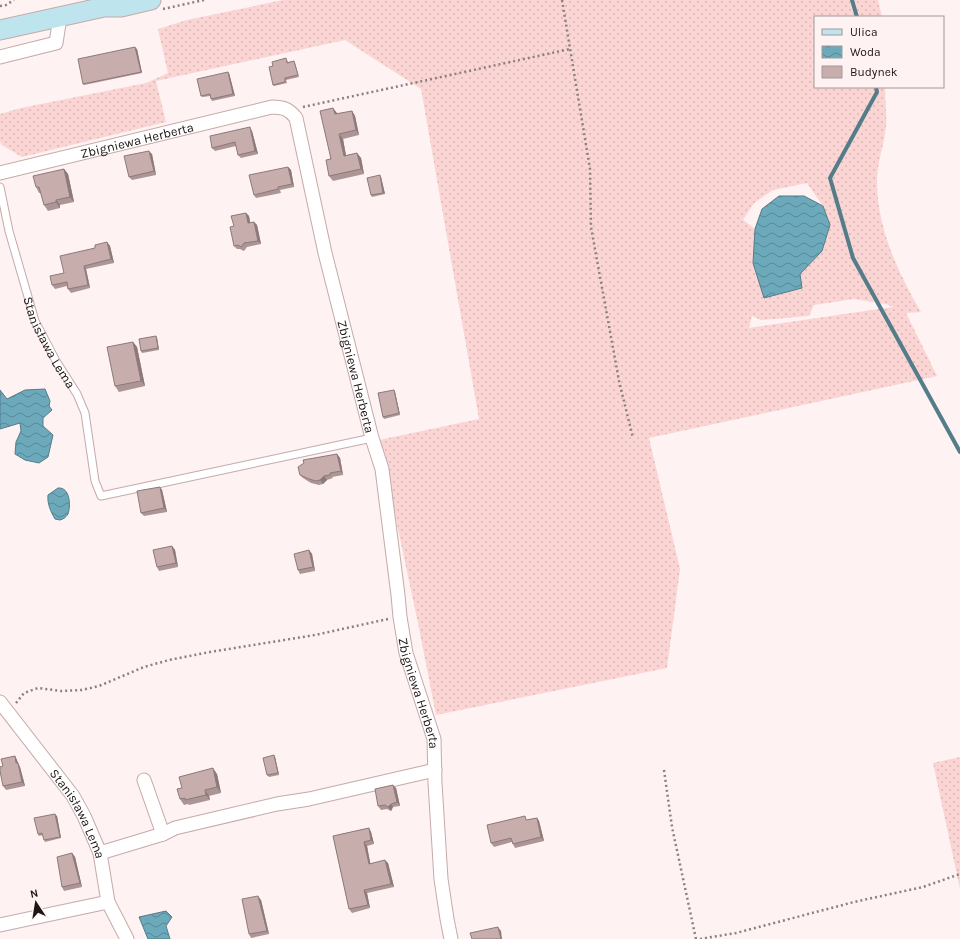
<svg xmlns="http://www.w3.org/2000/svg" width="960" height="939" font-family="Karla,sans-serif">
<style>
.grass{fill:url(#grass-dots);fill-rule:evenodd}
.water{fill:url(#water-waves);stroke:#547d89}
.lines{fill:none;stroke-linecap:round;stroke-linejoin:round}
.stream{stroke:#547d89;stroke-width:4}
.lane-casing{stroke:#c5aaaa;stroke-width:9}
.street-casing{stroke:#c5aaaa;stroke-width:15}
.secondary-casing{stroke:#c5aaaa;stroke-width:21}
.path{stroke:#8a8080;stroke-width:2.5;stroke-dasharray:2 3;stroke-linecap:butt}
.lane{stroke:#fff;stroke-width:7}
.street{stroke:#fff;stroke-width:13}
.secondary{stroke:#bee4ed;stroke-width:19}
.wall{fill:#ac9595}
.shaded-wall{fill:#8c7979}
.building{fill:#c8adad;stroke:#8c7979}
.labels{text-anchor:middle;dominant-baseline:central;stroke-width:3;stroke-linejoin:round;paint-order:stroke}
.street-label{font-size:13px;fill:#1e1515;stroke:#fef2f2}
</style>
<defs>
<pattern id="grass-dots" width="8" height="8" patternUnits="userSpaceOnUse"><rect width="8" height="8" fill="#fad5d4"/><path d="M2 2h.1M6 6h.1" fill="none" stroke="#d6b6b5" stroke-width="1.8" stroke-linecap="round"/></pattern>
<pattern id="water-waves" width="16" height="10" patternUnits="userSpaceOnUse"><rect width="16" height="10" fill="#6ba9bb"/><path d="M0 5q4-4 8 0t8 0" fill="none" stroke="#578897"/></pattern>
</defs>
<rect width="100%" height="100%" fill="#fef2f2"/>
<g class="grass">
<path d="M283,0H878L882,17H815V87H885C885,100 887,114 886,127C884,145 877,163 877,181C877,228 898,273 921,312L906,313L937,376L649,438L680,569L667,668L436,715L418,623L379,440L479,419L421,89L345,40L156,81L166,122L22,157L2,145L0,142V114L21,108L146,83L168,73L158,29L187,20ZM807,183L823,206L830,225L822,251L800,274L753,263L755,229L743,220L754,203L773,190ZM854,299L886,304L893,307L749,328L752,316L761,320L809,316L814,305Z"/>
<path d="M960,757V889L933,763Z"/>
</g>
<g class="water">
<path d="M779,196H804L823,206L830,225L822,251L800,274L802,288L764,298L753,263L755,229L762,209Z"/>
<path d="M45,389L50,401L49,406L52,410L43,418V426L53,435L48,457L39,463L25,460L15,454L16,442L21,431L20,423L0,429V390L7,399L25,390Z"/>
<path d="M58,488C70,487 71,505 68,514C66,517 64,519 60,520L55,519C51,512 47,504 48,495Z"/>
<path d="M166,911L172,917L166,926L170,939H148L139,917Z"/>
</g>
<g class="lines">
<g class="stream">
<path d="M852,0L857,17"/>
<path d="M876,87L877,92L830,178L853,258L960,452"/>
</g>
<defs>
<g id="lane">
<path id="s1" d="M0,187L9,231L35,321L56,361L77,394L85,413L95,481L101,496L372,438"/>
</g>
<g id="street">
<path d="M0,57L56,43L60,17"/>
<path id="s2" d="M0,173L272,107C283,107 289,109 296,118L325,253L372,438L382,469L398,595L400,617L406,653L434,739L435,783L441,879L447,919L451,939"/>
<path id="s3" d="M0,702L73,796L84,816L100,853L108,902L127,939"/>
<path d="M144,780L163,834"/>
<path d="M100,853L163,834L175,828L277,804L309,799L435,770"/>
<path d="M0,925L108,902"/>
</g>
<path id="secondary" d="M0,30L104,7H121L151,0"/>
</defs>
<use href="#lane" class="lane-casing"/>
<use href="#street" class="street-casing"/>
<use href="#secondary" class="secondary-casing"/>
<g class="path">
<path d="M562,0L590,169L591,227L619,381L633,438"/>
<path d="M0,6L6,5L14,0"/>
<path d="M163,9L204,0"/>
<path d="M303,107L570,49"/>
<path d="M16,703L24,693L38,688L61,691L82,690L99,686L144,667L169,660L210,652L315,635L388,619"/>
<path d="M664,770L672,827L696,939"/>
<path d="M700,939L736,933L854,902L923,887L960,874"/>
</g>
<use href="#lane" class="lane"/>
<use href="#street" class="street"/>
<use href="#secondary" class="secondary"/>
</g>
<g class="wall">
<path d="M137,49L142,73L84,85L83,84Z"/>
<path d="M287,60L288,62L294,61L295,63L299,77L286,80L287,83L274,86L273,85V66Z"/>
<path d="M229,73L235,96L212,101L210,96L203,97L201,96Z"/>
<path d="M333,108L337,114L352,111L355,116L359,135L343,139L346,156L357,153L361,158L364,174L333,181L329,176Z"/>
<path d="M252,131L258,154L241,158L238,155L236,146L215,151L212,148Z"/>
<path d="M152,154L156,175L132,180L129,177Z"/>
<path d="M288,167L291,170L294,187L280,190L281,193L256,198L254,195Z"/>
<path d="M64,169L68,174L74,202L60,205V208L48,211L44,205L41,193H39L36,187Z"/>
<path d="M381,177L385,194L372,197L371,195Z"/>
<path d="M246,213L249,216L250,223L254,222L257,225L261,244L247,247L244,251L240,249H237L234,246V226Z"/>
<path d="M107,242L110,246L114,263L86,269L90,288L71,293L68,289L67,286L55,289L52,285L64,273L95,248Z"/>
<path d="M156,336L157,338L159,350L142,353L141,351Z"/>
<path d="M133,342L137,347L145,386L119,392L115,386Z"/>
<path d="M394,390L395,392L400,415L384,419L383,417Z"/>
<path d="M337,454L340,458L343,475L332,477L333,478L327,480L323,484L319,485L311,483L303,478L300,475Z"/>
<path d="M160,487L162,490L167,512L144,516L141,513Z"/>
<path d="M172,546L175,550L178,567L159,571L157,567Z"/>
<path d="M309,550L312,554L315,571L300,574L298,570Z"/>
<path d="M274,755L275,757L279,775L269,777L267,775Z"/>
<path d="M15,756L20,767L25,786L6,790L3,786V766Z"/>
<path d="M217,774L221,793L209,796L210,800L189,805L188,804L184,805L180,799L182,788Z"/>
<path d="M396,788L400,806L393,807L391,811L387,809L381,810L378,806Z"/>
<path d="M57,816L61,838L45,842L44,840L43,835L39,836L38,834Z"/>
<path d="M537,818L539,821L544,841L515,848L512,842L494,847L491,843L527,820Z"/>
<path d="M369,828L371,832L374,844L367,846L370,863H388L394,887L367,893L370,908L352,913L349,909L333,836Z"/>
<path d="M72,853L75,857L82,887L64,891L62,887Z"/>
<path d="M261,900L269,934L251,938L249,934Z"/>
</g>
<g class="shaded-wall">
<path d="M135,47L137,49L142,73L141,72Z"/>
<path d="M228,72L229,73L235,96L233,94Z"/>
<path d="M333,108L337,113L338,119L335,114Z"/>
<path d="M352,111L355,116L359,135L356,130Z"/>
<path d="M250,127L252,131L258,154L255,151Z"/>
<path d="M339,134L343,139L347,161L344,156Z"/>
<path d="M149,151L152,154L156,175L154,171Z"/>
<path d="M357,153L361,158L364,174L361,169Z"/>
<path d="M288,167L291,170L294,187L292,184Z"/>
<path d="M64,169L68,174L74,202L70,197Z"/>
<path d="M380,175L381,177L385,194L383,193Z"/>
<path d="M56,200L60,205V208L56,202Z"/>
<path d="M246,213L249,216L251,227L248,223Z"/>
<path d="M254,222L257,225L261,244L258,241Z"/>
<path d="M107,242L110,246L114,263L111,259Z"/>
<path d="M84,266L86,269L90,288L88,285Z"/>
<path d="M156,336L157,338L159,350L158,348Z"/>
<path d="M133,342L137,347L145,386L141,381Z"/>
<path d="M394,390L395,392L400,415L399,413Z"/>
<path d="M337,454L340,458L343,475L341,471Z"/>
<path d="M324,476L327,480L323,484L320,480Z"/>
<path d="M160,487L162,490L167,512L164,508Z"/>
<path d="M172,546L175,550L178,567L176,563Z"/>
<path d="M309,550L312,554L315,571L313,567Z"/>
<path d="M274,755L275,757L279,775L278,773Z"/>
<path d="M15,756L17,760L19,767L16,763Z"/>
<path d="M18,763L20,767L25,786L22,782Z"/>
<path d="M213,768L217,774L221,793L217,787Z"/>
<path d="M393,785L396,788L400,806L397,802Z"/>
<path d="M205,790L209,796L210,800L206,795Z"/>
<path d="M391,804L393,807L391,811L388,807Z"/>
<path d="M55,814L57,816L61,838L60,837Z"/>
<path d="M537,818L539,821L544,841L541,837Z"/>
<path d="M369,828L371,832L374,844L371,840Z"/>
<path d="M364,842L367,846L371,867L369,864Z"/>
<path d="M72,853L75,857L82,887L80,883Z"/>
<path d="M385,860L388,863L394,887L391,884Z"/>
<path d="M364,890L367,893L370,908L368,905Z"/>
<path d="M258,896L261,900L269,934L267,931Z"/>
<path d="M498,927L501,931L502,939H501Z"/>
</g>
<g class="building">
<path d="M135,47L141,72L83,84L78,59Z"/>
<path d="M286,58L287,63L294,61L298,75L285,78V82L273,85L269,67L273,66L272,62Z"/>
<path d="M228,72L233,94L211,99L210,94L201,96L197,79Z"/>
<path d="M333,108L335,114L352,111L356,130L339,134L344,156L357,153L361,169L329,176L326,160L331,159L320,111Z"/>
<path d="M250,127L255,151L238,155L235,142L212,148L210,136Z"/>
<path d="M149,151L154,171L129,177L124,156Z"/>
<path d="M288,167L292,184L278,187V189L254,195L249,175Z"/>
<path d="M64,169L70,197L56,200V202L44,205L39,187H36L33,176Z"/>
<path d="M380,175L383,193L371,195L367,178Z"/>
<path d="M246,213L248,223L254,222L258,241L244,243L241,247L238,245L234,246L230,227L234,226L231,216Z"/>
<path d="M107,242L111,259L84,266L88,285L68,289L67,282L52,285L50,276L64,273L60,256L95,248V245Z"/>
<path d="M156,336L158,348L141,351L139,339Z"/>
<path d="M133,342L141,381L115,386L107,347Z"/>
<path d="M394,390L399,413L383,417L378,393Z"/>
<path d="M337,454L341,471L330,473V475L324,476L320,480L316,481L309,479L300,475L298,467L304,463L303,460Z"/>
<path d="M160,487L164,508L141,513L137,491Z"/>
<path d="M172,546L176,563L157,567L153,550Z"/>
<path d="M309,550L313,567L298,570L294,554Z"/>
<path d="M274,755L278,773L267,775L263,758Z"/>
<path d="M15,756L16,763H18L22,782L3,786L0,771V767L3,766L1,759Z"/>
<path d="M213,768L217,787L205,790L206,795L185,800V798L180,799L177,789L182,788L179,777Z"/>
<path d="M393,785L397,802L391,804L388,807L385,805L378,806L375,789Z"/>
<path d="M55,814L60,837L44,840L42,833L38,834L34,818Z"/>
<path d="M525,816L526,820L537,818L541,837L513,844L511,838L491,843L487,825Z"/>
<path d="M369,828L371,840L364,842L369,864L385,860L391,884L364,890L368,905L349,909L333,836Z"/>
<path d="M72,853L80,883L62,887L57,857Z"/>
<path d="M258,896L267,931L249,934L242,899Z"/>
<path d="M498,927L501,939H472L470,933Z"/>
</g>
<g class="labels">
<g class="street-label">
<text stroke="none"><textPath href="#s2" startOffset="141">Zbigniewa Herberta</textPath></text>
<text stroke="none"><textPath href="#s1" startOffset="164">Stanisława Lema</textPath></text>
<text stroke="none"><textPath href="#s2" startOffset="573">Zbigniewa Herberta</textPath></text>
<text stroke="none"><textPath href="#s2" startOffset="897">Zbigniewa Herberta</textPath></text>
<text stroke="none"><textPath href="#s3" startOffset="137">Stanisława Lema</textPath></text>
</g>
</g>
<rect x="814" y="16" width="130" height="72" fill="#fef2f2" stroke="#a49a9a"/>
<rect x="822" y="29" width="20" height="6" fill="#bee4ed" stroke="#a49a9a"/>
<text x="850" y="36" font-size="12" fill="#1e1515">Ulica</text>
<rect x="822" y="46" width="20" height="12" fill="url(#water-waves)" stroke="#a49a9a"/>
<text x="850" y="56" font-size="12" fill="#1e1515">Woda</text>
<rect x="822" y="66" width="20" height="12" fill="#c8adad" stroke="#a49a9a"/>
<text x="850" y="76" font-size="12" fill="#1e1515">Budynek</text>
<g transform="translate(36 903) rotate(348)" stroke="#fef2f2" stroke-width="3" paint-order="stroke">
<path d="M0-3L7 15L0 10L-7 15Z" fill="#1e1515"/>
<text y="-6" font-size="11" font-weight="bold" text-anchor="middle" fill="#1e1515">N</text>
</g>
</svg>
